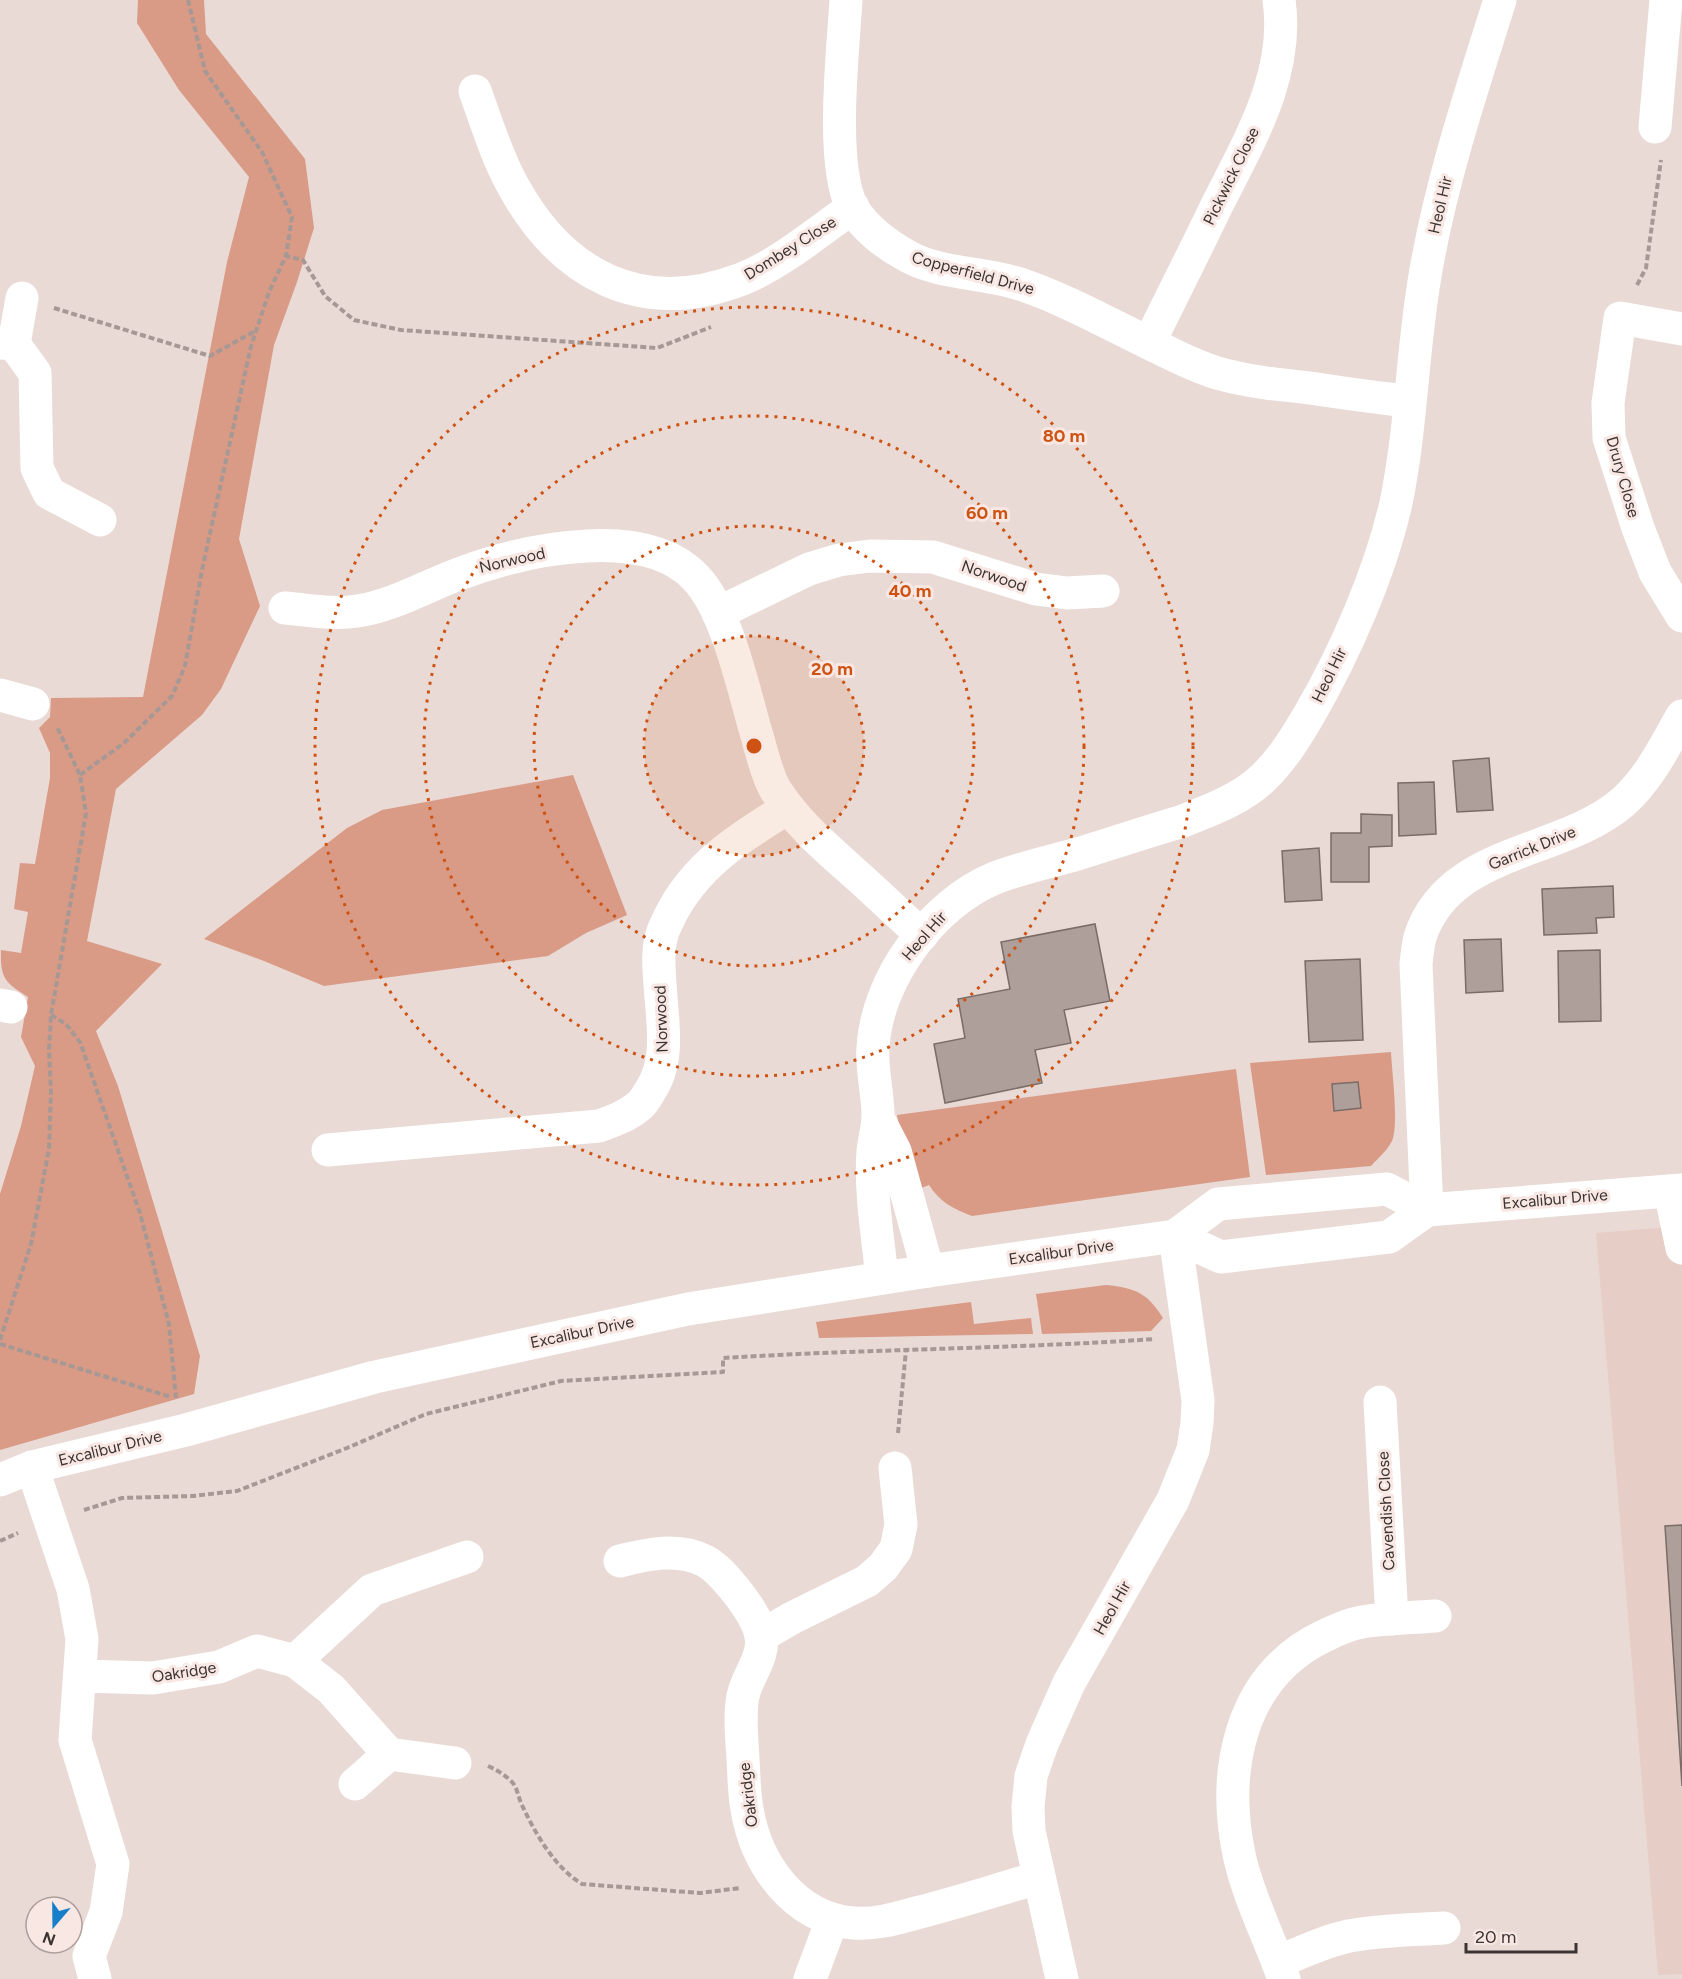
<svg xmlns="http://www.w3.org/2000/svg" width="1682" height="1979" font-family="Figtree,sans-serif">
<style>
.built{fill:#e6cdc5}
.green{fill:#d99a86}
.building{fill:#ae9f9a;stroke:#7a6c67;stroke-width:1.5}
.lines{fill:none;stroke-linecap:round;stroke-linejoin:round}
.path{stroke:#a69995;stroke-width:4;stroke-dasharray:6 3;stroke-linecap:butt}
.minor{stroke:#fff;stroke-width:33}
.ring{fill:none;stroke:#ce5312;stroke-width:3;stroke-dasharray:3 6}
.labels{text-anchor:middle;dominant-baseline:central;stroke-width:6;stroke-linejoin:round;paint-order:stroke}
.street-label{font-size:16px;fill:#3b3432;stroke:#f8e7e2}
.centre{fill:#ce5312;stroke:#f8e7e2;stroke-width:3}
.ring-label{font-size:18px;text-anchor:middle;font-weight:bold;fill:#ce5312;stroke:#f8e7e2;stroke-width:6;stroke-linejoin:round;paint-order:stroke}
</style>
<rect width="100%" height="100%" fill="#eadad5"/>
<path class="built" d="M1682,1226V1974L1658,1975L1596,1233Z"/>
<g class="green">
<path d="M138,0H204L206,34L305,159L314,228L297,282L274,345L239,539L260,606L221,689L202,715L116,789L87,941L162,964L96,1031L118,1086L200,1356L194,1394L0,1450V1194L21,1126L35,1066L21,1037L28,997C5,983 0,978 1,950L21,953L28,912L14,909L20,863L35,864L50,778V753L39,728L50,717L51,698L143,697L227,262L249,177L179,90L137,23Z"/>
<path d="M573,775L627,915L586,933L548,956L324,986L264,961L204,939L347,828L382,810Z"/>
<path d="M1391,1052C1392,1073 1399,1124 1392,1141C1387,1151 1378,1158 1371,1166L1266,1175L1250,1063Z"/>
<path d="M1236,1069L1250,1177L972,1216C953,1209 940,1202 929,1185L919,1189L904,1151L897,1115Z"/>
<path d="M1106,1285C1136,1288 1147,1293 1163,1318L1151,1331L1042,1334L1036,1294Z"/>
<path d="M971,1302L974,1324L1031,1318L1033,1334L819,1338L816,1322Z"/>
</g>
<g class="building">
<path d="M1489,758L1493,810L1457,812L1453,761Z"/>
<path d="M1434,782L1436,834L1399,836L1398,783Z"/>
<path d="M1361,814L1392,815V846L1369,847V882H1331V833H1361Z"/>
<path d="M1319,848L1322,900L1285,902L1282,851Z"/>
<path d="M1613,886L1614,917L1596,918L1597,933L1544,935L1542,889Z"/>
<path d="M1095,924L1110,1001L1064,1010L1071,1043L1035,1050L1042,1083L945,1103L934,1044L965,1038L958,999L1010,989L1001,942Z"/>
<path d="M1501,939L1503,991L1466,993L1464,940Z"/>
<path d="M1600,950L1601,1021L1559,1022L1558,951Z"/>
<path d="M1360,959L1363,1040L1309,1042L1305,961Z"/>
<path d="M1358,1082L1361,1108L1334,1111L1332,1084Z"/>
<path d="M1682,1525V1786L1665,1526Z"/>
</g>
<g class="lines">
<g class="path">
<path d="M188,0L205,71L262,152L292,217L286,256"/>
<path d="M1637,285L1646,268L1661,160"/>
<path d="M54,308L210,356L255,331"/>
<path d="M80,775L124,743L172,696L185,666L202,570L251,346L269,292L286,256L303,260L325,296L354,320L401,330L657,348L711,327"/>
<path d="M51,1015L66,1024L80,1042L140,1213L169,1324L176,1398"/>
<path d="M0,1340L31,1244L49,1149L51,1091L49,1049L51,1015L86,813L80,775L57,727"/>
<path d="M0,1344L171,1397"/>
<path d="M898,1433L906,1350"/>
<path d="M84,1510L122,1498L193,1496L237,1491L347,1448L426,1414L561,1381L723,1372V1358C867,1349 1010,1349 1154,1339"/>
<path d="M0,1541L18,1533"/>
<path d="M488,1766C497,1770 505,1775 512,1782C517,1787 518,1796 521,1803C535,1833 554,1867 582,1884L700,1893L740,1888"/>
</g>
<g class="minor">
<path d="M846,0C843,51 830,163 852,207C864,228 888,246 909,257C940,274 989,273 1023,285C1069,301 1111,325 1155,346C1176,356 1198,368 1221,374C1250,382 1281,385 1310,388C1343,393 1376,398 1409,401"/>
<path d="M475,91C486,121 496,155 512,184C561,275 641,318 742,279C778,265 821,230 853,207"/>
<path d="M1655,127L1666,0"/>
<path d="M1682,329L1620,318L1608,403L1609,438L1638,528L1655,572L1682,616"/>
<path d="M0,343L14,344L22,298"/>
<path d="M1149,343C1171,298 1194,253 1216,207C1248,143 1290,75 1279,0"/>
<path d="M14,344L35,373L37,468L49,493L100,520"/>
<path d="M285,608C309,610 334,615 357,611C393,606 426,586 459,574C499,559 544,548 587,546C625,544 669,549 696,578C726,609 743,687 755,729C761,748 765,771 775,789C795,821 824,846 852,871C876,892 898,914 922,935"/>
<path d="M718,613L809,569L839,560L870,556L933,557L1036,589L1067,593L1103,591"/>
<path d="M0,695L33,704"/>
<path d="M0,1005L11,1007"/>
<path d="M878,1118L895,1151L928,1271"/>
<path d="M328,1150L599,1126C613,1121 627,1116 639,1106C644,1102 647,1096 650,1091C671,1060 662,1020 660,984C659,969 657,950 662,935C663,929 667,923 669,918C694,866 740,837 788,808"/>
<path d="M1670,1191L1682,1248"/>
<path d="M1427,1210L1416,964C1417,955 1418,945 1420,937C1449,848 1562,855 1623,802C1649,779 1665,746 1682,716"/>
<path d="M1175,1236L1221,1257L1389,1237L1427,1210L1682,1190"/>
<path d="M882,1278C878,1237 870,1193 873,1151C874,1141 877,1130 878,1120C879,1096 871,1071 873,1047C877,979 932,904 995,878C1021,868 1048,862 1074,855C1110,844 1146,832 1183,821C1211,810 1241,799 1263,778C1282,760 1296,737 1309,715C1345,653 1380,573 1396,503C1412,426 1412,347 1426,270C1442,178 1472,89 1500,0"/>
<path d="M1380,1402L1392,1619"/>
<path d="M32,1467L73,1589L82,1639L75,1740L113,1864L106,1912L89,1956L95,1979"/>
<path d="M0,1480L32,1467L186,1430L375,1377L688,1309L928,1271L1175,1236L1218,1204L1387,1189L1427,1210"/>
<path d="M620,1561C647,1554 679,1547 705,1561C718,1568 728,1581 737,1592C747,1605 758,1620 761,1636C765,1657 747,1676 743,1696C739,1717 742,1739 743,1759C744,1776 744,1793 747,1809C756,1864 794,1918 853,1923C876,1925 898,1918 920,1912C960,1902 999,1889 1038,1878"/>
<path d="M761,1636L792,1618L867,1581L883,1567L896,1549L901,1525L895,1468"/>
<path d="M295,1661L372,1590L467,1557"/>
<path d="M80,1676L153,1678L219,1667L257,1651L295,1661L331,1689L389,1754L455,1763"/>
<path d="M355,1784L389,1754"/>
<path d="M1278,1962C1302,1952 1325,1941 1349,1936C1380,1930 1412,1930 1444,1928"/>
<path d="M810,1979L832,1920"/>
<path d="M1062,1979L1029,1831L1028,1807L1031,1776L1042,1744L1069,1683L1173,1500L1193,1450L1197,1423L1198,1400L1175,1236"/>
<path d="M1284,1979C1270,1939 1250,1901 1240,1859C1221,1773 1238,1677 1324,1636C1336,1630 1350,1624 1362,1622C1386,1618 1411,1618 1435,1616"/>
</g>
</g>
<circle cx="754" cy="746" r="110" fill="#ce5312" fill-opacity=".12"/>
<g class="ring">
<circle cx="754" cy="746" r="110"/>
<circle cx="754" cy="746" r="220"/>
<circle cx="754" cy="746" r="330"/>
<circle cx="754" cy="746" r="439"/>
</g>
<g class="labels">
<g class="street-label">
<text transform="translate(1231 176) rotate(-64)">Pickwick Close</text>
<text transform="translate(1440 205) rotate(-77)">Heol Hir</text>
<text transform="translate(790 248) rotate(-32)">Dombey Close</text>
<text transform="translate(973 273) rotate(15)">Copperfield Drive</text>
<text transform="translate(1623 477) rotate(74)">Drury Close</text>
<text transform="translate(512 560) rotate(-13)">Norwood</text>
<text transform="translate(994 576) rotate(19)">Norwood</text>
<text transform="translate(1329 675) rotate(-64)">Heol Hir</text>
<text transform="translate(1532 848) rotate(-22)">Garrick Drive</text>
<text transform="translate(924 936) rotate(-49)">Heol Hir</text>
<text transform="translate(661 1019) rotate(-92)">Norwood</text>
<text transform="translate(1555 1199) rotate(-5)">Excalibur Drive</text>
<text transform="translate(1061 1252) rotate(-8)">Excalibur Drive</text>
<text transform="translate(582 1332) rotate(-12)">Excalibur Drive</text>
<text transform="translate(110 1448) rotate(-14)">Excalibur Drive</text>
<text transform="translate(1386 1511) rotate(-93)">Cavendish Close</text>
<text transform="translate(1112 1608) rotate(-61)">Heol Hir</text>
<text transform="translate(184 1672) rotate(-9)">Oakridge</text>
<text transform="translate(748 1795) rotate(-97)">Oakridge</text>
</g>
</g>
<circle cx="754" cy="746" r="9" class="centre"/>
<g class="ring-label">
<text x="1064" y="442">80 m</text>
<text x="987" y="519">60 m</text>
<text x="910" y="597">40 m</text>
<text x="832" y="675">20 m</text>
</g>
<g transform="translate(54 1925) rotate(200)"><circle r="28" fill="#f8e7e2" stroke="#ac9f9c" stroke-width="1.5"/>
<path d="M0-4.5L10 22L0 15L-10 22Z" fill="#187ec9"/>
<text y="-9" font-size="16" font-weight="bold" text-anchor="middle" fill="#3b3432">N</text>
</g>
<path d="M1466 1943v9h110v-9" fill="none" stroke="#3b3432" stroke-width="3"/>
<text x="1475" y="1943" font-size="18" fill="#3b3432" stroke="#f8e7e2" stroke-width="4.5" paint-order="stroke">20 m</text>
</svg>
